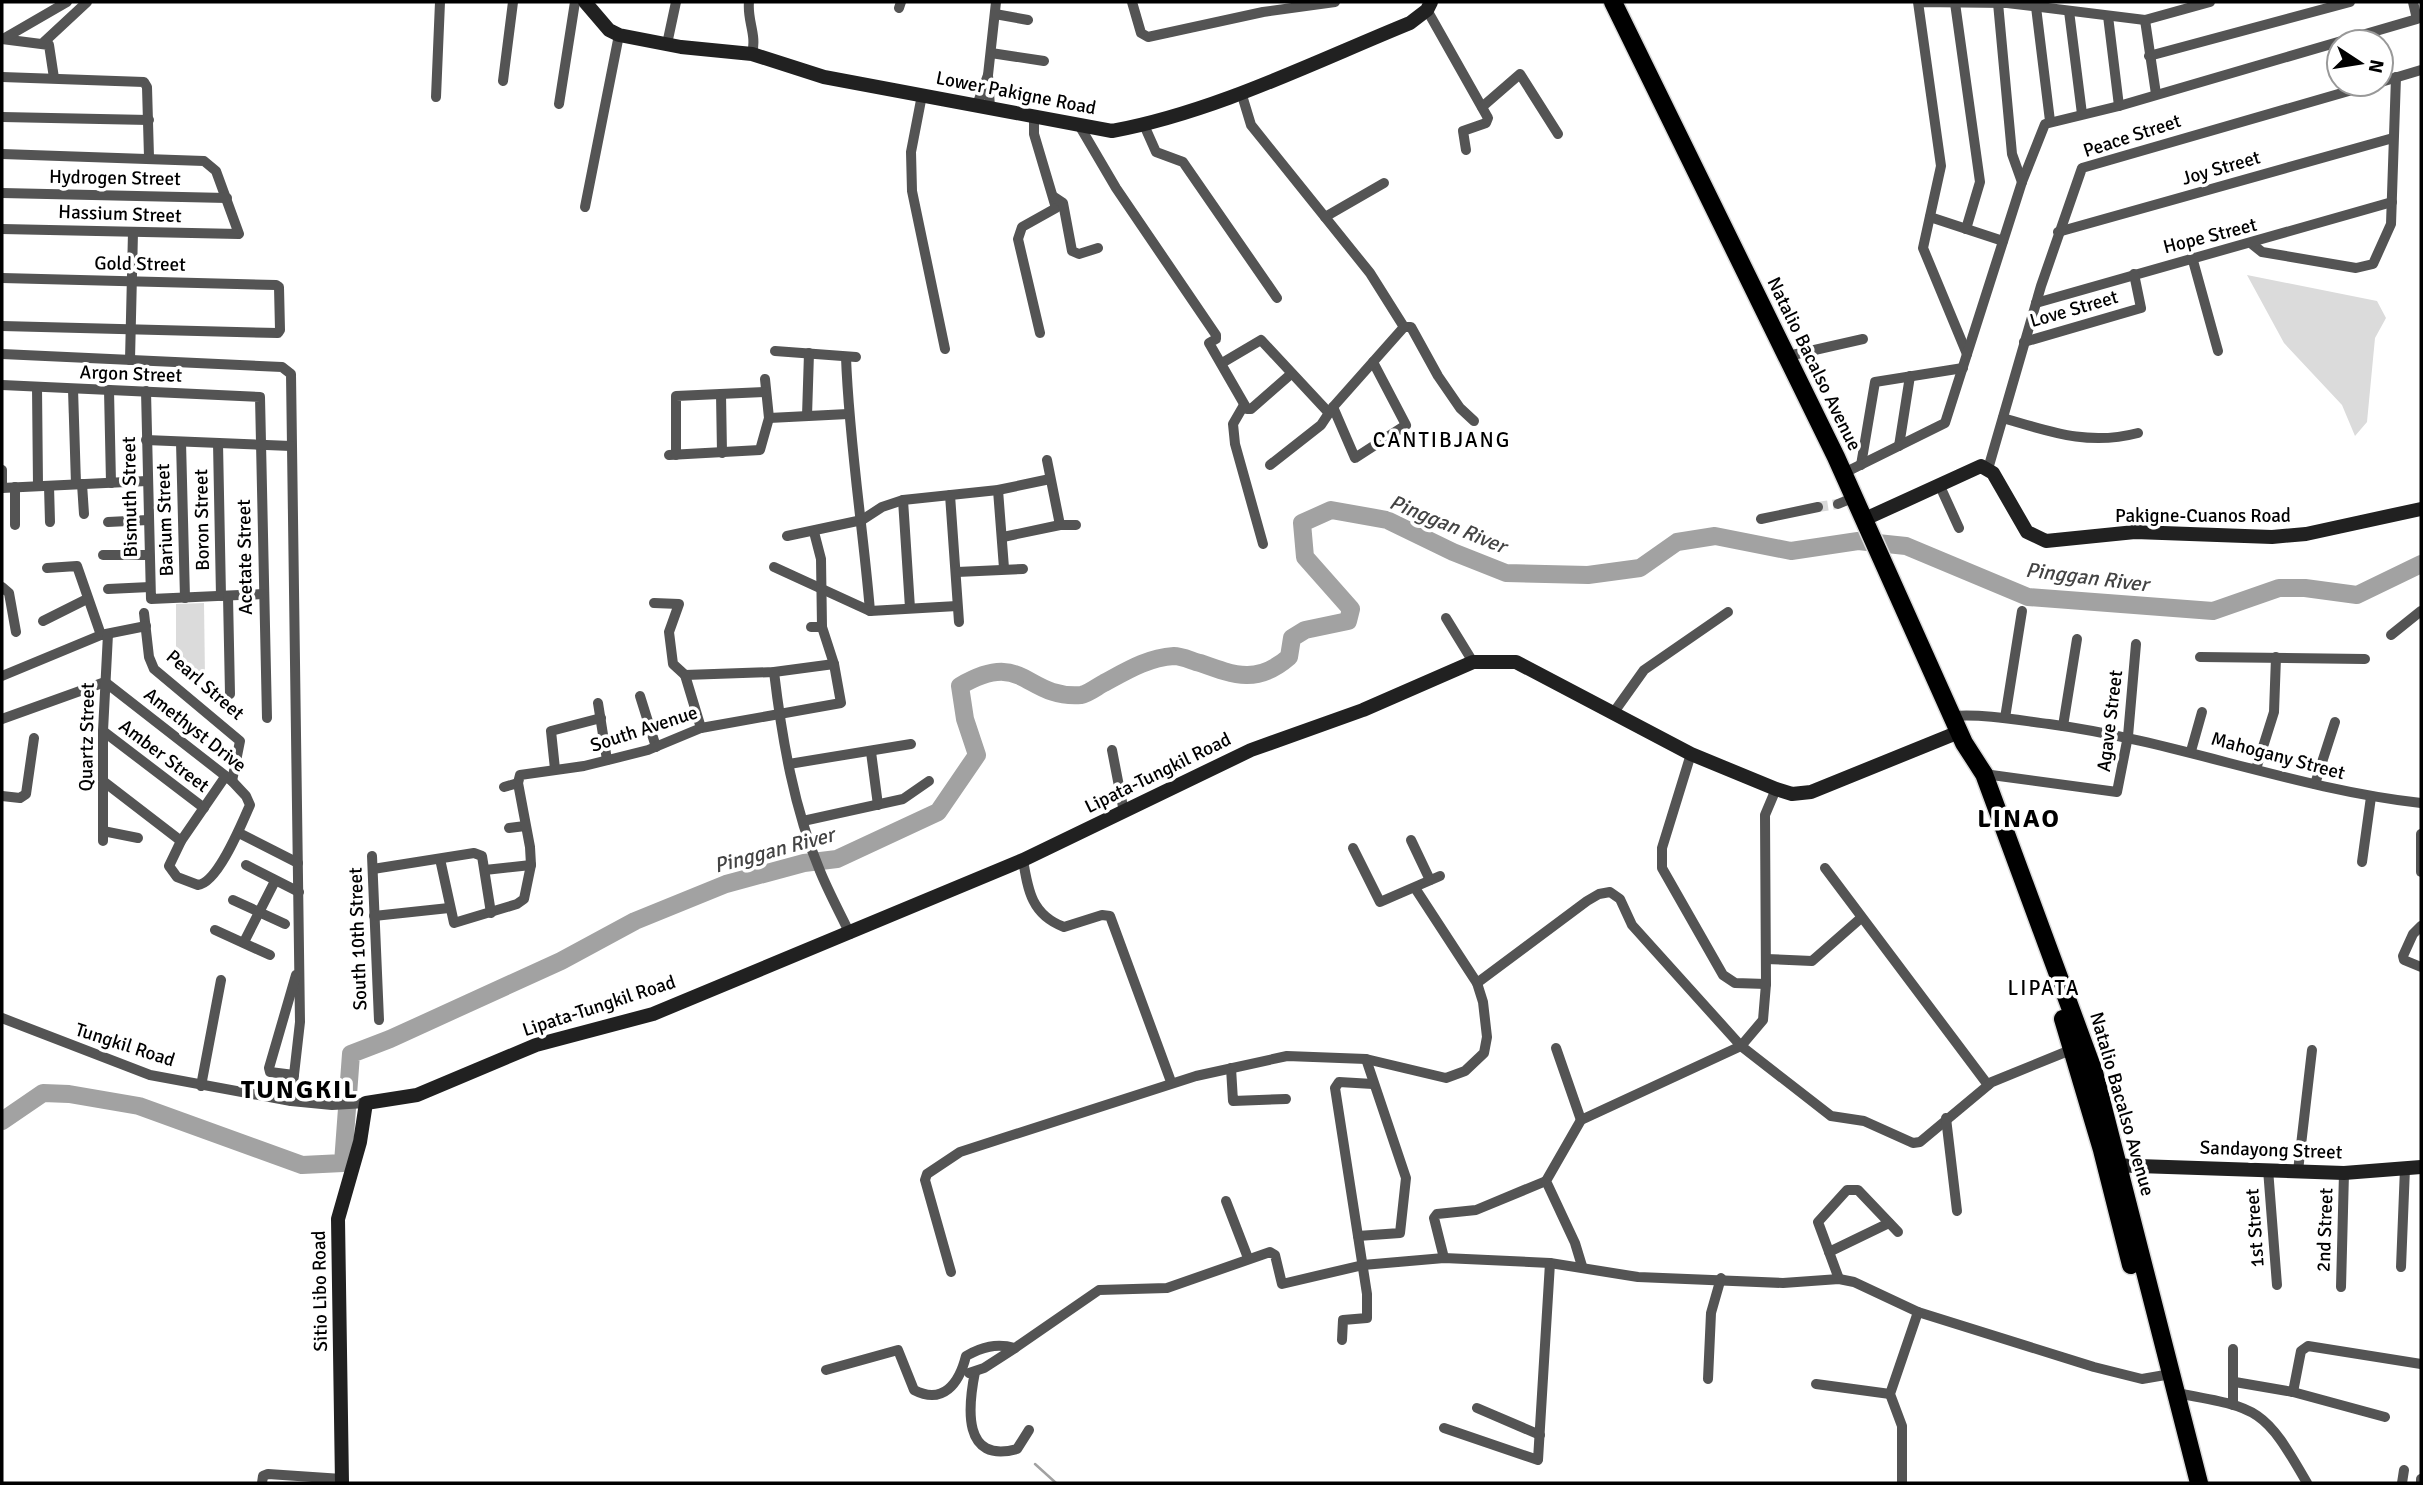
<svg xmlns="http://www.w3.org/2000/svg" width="2423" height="1485" font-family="Signika,sans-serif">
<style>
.green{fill:#dbdbdb}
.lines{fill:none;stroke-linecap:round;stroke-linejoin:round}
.stream{stroke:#a2a2a2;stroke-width:2.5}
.river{stroke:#a2a2a2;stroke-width:18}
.street-tunnel{stroke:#d9d9d9;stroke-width:10;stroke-dasharray:10 5;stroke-linecap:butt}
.highway-casing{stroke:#dbdbdb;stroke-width:21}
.street{stroke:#545454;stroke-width:10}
.secondary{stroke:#212121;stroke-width:14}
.highway{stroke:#000;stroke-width:18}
.labels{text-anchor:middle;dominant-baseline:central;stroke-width:7;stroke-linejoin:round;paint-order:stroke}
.street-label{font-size:19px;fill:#000;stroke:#fff}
.neighbourhood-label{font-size:21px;letter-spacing:2px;fill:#000;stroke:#fff}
.water-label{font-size:21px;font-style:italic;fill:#434343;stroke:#fff}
.district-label{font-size:26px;font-weight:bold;letter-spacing:2px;fill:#000;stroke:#fff}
</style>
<rect width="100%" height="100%" fill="#fff"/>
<g class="green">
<path d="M2247,275L2377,301L2386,318L2375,338L2367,422L2355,436L2342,405L2284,343Z"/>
<path d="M204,603L205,678L176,653V604Z"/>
</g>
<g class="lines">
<path class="stream" d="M1035,1464L1056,1483"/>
<path class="river" d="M2,1121L43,1093L69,1094L139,1106L302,1165L343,1163L351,1054L390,1039L561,961L635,921L726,884L804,863L837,859L938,812L977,755L965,719L960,686C1025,648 1024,699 1081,695C1088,694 1098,686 1104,683C1128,670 1147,658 1174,656C1182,656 1192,661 1200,663C1236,676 1258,684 1289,657L1292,638L1305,630L1348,621L1351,609L1305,557L1302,523L1331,510L1387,520L1453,552L1506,573L1588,575L1640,568L1677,542L1715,536L1791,551L1858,541L1906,546L2028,597L2213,611L2279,588H2305L2357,595L2421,564"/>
<path class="street-tunnel" d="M1818,507L1838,504"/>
<defs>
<g id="highway">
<path d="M1613,2L1836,457L1964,743L1984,774L2094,1072L2199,1483"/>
<path d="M2063,1019L2102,1150L2131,1265"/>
</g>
</defs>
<use href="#highway" class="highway-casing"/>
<g class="street">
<path d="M749,2C747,21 757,34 752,54"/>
<path d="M1132,2L1141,33L1148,37L1263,12L1335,2"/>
<path d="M1955,3L1980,182L1966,229"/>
<path d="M1998,3L2012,154L2022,182"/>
<path d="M2036,7L2050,121"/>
<path d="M899,8L901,2"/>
<path d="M1427,10L1488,118L1486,123L1463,131L1466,150"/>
<path d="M2069,11L2082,114"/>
<path d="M995,14L1028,20"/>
<path d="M2108,16L2119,106"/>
<path d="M2145,20L2156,94"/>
<path d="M2,39L49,45L54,78"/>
<path d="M3,39L67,2"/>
<path d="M44,42L87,2"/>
<path d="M667,44L676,2"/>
<path d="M991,53L1044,61"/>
<path d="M2149,56L2350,2"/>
<path d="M988,75L996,2"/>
<path d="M2,77L144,82L147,87L149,157"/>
<path d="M503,81L513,2"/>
<path d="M2381,82L2421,70"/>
<path d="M1241,92L1251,125L1370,273L1404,327H1411L1438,376L1460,408L1474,421"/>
<path d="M922,95L911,152L912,191L945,349"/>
<path d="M436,97L440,2"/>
<path d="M559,104L575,2"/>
<path d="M977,105L988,75L990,108"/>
<path d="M1482,107L1520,74L1558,134"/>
<path d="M1034,116V134L1056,208L1022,227L1018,239L1040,333"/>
<path d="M2,117L149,120"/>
<path d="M1079,125L1116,188L1216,335V339L1209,343L1247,409H1251L1291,374"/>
<path d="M1144,125L1156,152L1183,162L1277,298"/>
<path d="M2,154L204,161L216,171L239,234L2,229"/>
<path d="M2,193L227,198"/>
<path d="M1054,197L1063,203L1072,251L1079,254L1098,248"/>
<path d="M585,207L619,35"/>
<path d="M1325,217L1384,183"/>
<path d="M1930,217L2003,241"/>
<path d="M2058,232L2393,138"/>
<path d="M2252,244L2262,252L2356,268L2373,264L2391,224L2396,77"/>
<path d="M2192,257L2218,351"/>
<path d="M2,278L276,285L279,287L280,330L278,333L2,326"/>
<path d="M2036,303L2392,202"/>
<path d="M2024,342L2141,308L2134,274"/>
<path d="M775,351L856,357"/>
<path d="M2,354L282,367L291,374L300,1022L291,1101"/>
<path d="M1967,354L1923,248L1941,166L1918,2L2007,3L2145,20L2210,2"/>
<path d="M1788,356L1863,339"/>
<path d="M846,357C849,442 863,527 870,611"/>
<path d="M130,360L133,232"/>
<path d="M1222,363L1261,340L1329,413"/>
<path d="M2,385L260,397L267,718"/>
<path d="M37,387L38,486"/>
<path d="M73,389L76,484"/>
<path d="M109,390L111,483"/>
<path d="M146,391L151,599L263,594"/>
<path d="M721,394L722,453"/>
<path d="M1244,405L1233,424L1235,444L1263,544"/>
<path d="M1333,407L1355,458L1406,425L1373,362"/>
<path d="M807,416L809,353"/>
<path d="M769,418L848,414"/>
<path d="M2003,418C2051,432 2088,446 2138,433"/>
<path d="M146,440L291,446"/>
<path d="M181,442L185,598"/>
<path d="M218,443L221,596"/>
<path d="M1899,446L1910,376"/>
<path d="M669,455L760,450L769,418L765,379"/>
<path d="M676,455V396L765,392"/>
<path d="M1047,460L1060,525"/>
<path d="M1270,465L1321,425L1333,407L1404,327"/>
<path d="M1861,465L1875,382L1963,368"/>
<path d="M1988,469L2041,286L2082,168L2373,84"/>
<path d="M2,470V488"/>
<path d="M1844,473L1945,423L2022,182L2045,124L2119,106L2417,19L2413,2"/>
<path d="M82,484L84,514"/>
<path d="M1939,484L1959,528"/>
<path d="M49,486L50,522"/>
<path d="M2,488L147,481"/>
<path d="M998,490L1004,568"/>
<path d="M950,495L959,622"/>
<path d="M903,500L910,608"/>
<path d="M1838,504L1855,497"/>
<path d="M1761,519L1818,507"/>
<path d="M108,522L148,520"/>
<path d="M15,525V487"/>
<path d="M787,536L862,520L882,507L903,500L998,490L1050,479"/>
<path d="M1003,537L1060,525H1076"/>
<path d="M103,555H149"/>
<path d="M774,567L870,611L957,606"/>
<path d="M47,568L77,566L101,635"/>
<path d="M957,572L1023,569"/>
<path d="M2,587L9,593L16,632"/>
<path d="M108,589L150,587"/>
<path d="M228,596L230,694"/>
<path d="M654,603L679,604L669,632L673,664L685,675L774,672L834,664"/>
<path d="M144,613L149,657L154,669L240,741L232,781"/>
<path d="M1446,618L1473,662"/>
<path d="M43,621L87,599"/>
<path d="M811,627H822"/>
<path d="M2391,635L2421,611"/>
<path d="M2200,657L2365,659"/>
<path d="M774,672C782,739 794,809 820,871C829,893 840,913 850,934"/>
<path d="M685,675L701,728"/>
<path d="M2,676L101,635L146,626"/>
<path d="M640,696L656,747"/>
<path d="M598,703L607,760"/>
<path d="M1614,712L1644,670L1728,612"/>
<path d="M1953,716C1986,714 2017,720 2049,724C2176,741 2295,789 2421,803"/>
<path d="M2005,718L2022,611"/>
<path d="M2,719L105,682L232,781L246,796L250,805C242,823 218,883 198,885L177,877L169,866L181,841L225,777"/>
<path d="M2063,726L2077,639"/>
<path d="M103,731L204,808"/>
<path d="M1112,750L1124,812"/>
<path d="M2191,751L2202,712"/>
<path d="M871,752L878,805"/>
<path d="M1691,754L1662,848V868L1723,975L1735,983L1766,984"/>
<path d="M789,764L911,744"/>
<path d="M555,769L551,731L601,718"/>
<path d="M2256,769L2274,712L2276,657"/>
<path d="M1984,774L2117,792L2128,736L2136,644"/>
<path d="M103,781L181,841"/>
<path d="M2315,784L2335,722"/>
<path d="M504,787L518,783"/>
<path d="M2,796L20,798L26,794L34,738"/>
<path d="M803,821L903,799L929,781"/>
<path d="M509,828L525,826"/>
<path d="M103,831L138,838"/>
<path d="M239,833L298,863"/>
<path d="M1411,840L1430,880"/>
<path d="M103,841V731L108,634"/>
<path d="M1353,848L1380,902L1440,876"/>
<path d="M372,856L379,1020"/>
<path d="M440,859L454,923L517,904L524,899L531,865L530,847L518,783L520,775L584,766L648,750L701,728L841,703L834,664L822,627L821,559L814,532"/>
<path d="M1023,860C1028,891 1032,915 1064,927L1102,915L1110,916L1170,1079"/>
<path d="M2362,862L2371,797"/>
<path d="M246,865L299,892"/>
<path d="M1825,868L1988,1085"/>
<path d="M373,869L474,853L482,856L491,913"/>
<path d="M485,870L531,865"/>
<path d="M2421,872V834"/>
<path d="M233,900L285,924"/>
<path d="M374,916L449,908"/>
<path d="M2421,926L2413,934L2403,956L2404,960L2421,967"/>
<path d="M215,930L270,955"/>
<path d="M244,942L275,881"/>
<path d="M1766,959L1812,961L1861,918"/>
<path d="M1477,983L1587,901L1599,894L1610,892L1620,899L1632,925L1741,1046L1831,1116L1864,1121L1913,1143L1920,1142L1992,1082L2073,1049"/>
<path d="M2,1018L150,1075L291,1101L332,1105L366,1103"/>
<path d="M1556,1048L1581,1120"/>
<path d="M1231,1068L1233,1101L1286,1099"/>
<path d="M294,1075L270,1072L269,1068L296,975"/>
<path d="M201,1086L221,980"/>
<path d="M1946,1118L1957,1211"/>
<path d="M2268,1169L2277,1285"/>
<path d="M2298,1171L2312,1050"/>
<path d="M1226,1201L1248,1258"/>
<path d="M1358,1236L1400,1233L1406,1178L1366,1059"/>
<path d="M1829,1252L1889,1223"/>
<path d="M1444,1258L1434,1218L1437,1214L1476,1210L1546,1181"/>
<path d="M1582,1266L1575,1243L1546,1181L1581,1120L1741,1046L1763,1020L1766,984L1765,815L1776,789"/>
<path d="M2401,1267L2405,1168"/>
<path d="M951,1272L925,1180L927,1174L960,1152L1196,1076L1287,1056L1366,1059L1446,1078L1465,1071L1484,1053L1487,1037L1483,1002L1477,983L1415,888"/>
<path d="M1839,1279L1818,1222L1847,1190H1858L1898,1232"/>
<path d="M2341,1287L2344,1173"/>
<path d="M1342,1340L1343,1320L1367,1318V1294L1335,1088L1339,1082L1373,1084"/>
<path d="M826,1370L898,1350L914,1390C943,1405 959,1384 966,1356C982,1347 996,1343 1015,1348L1099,1290L1167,1288L1270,1252L1275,1255L1282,1284L1363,1265L1444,1258L1550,1263L1638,1277L1783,1283L1839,1279L1854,1282L1918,1312L2094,1367L2142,1379L2171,1374"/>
<path d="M975,1372C968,1407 962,1464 1017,1449L1029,1430"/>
<path d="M969,1373L984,1368L1015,1348"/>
<path d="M1708,1379L1711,1313L1721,1278"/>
<path d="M2235,1382L2293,1392L2385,1417"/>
<path d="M1816,1384L1890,1394"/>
<path d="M2293,1392L2301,1351L2308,1346L2421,1364"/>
<path d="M2176,1393C2260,1408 2264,1408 2307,1483"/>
<path d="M2233,1405V1349"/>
<path d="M1477,1408L1540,1435"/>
<path d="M1444,1428L1538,1460L1550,1263"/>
<path d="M262,1483L263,1476L268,1474L342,1479"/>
<path d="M1902,1483V1426L1890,1394L1918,1312"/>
<path d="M2402,1483L2404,1470"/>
<path d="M2421,1483V1479"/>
</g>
<g class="secondary">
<path d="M585,2L609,30L619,35L681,47L752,54L824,77L1112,131C1215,112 1314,62 1410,23L1427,10L1431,2"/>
<path d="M1865,519L1981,466L1993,473L2027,532L2046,541L2135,532L2272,537L2306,534L2421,509"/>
<path d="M2108,1165L2344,1173L2421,1167"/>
<path d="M342,1483L338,1219L360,1142L366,1103L417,1095L536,1045L653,1014L1023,860L1251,750L1363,710L1473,662H1516L1691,754L1776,789L1792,794L1811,792L1959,732"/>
</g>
<use href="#highway" class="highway"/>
</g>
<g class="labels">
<g class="street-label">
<text transform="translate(1016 93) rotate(11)">Lower Pakigne Road</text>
<text transform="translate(2132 136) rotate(-18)">Peace Street</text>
<text transform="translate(2221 168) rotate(-16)">Joy Street</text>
<text transform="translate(115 178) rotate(1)">Hydrogen Street</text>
<text transform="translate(120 214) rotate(2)">Hassium Street</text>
<text transform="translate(2210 236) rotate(-14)">Hope Street</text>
<text transform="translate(140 264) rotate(1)">Gold Street</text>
<text transform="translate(2074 309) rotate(-16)">Love Street</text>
<text transform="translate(1814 364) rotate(64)">Natalio Bacalso Avenue</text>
<text transform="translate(131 374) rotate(2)">Argon Street</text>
<text transform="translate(130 497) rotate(-91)">Bismuth Street</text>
<text x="2203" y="516">Pakigne-Cuanos Road</text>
<text transform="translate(165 520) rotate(-92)">Barium Street</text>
<text transform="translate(202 520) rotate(-91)">Boron Street</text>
<text transform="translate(245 557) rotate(-91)">Acetate Street</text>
<text transform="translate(205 685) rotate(41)">Pearl Street</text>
<text transform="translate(2110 721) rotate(-83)">Agave Street</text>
<text transform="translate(644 729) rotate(-18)">South Avenue</text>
<text transform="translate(195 730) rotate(38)">Amethyst Drive</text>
<text transform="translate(87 737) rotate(-89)">Quartz Street</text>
<text transform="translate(164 756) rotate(37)">Amber Street</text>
<text transform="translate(2278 756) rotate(15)">Mahogany Street</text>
<text transform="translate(1158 773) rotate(-26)">Lipata-Tungkil Road</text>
<text transform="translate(358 939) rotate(-92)">South 10th Street</text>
<text transform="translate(599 1006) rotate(-18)">Lipata-Tungkil Road</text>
<text transform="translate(125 1045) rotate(18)">Tungkil Road</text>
<text transform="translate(2122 1104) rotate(74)">Natalio Bacalso Avenue</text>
<text transform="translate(2271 1150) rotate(2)">Sandayong Street</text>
<text transform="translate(2255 1228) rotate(-94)">1st Street</text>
<text transform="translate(2325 1230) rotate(-88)">2nd Street</text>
<text transform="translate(320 1291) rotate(-91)">Sitio Libo Road</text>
</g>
<g class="neighbourhood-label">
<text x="1442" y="440">CANTIBJANG</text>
<text x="2044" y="988">LIPATA</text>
</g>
<g class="water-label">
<text transform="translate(1448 524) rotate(22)">Pinggan River</text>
<text transform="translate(2087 577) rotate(7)">Pinggan River</text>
<text transform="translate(774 850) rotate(-15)">Pinggan River</text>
</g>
<g class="district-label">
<text x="2019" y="819">LINAO</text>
<text x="300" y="1090">TUNGKIL</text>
</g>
</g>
<rect width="2423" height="1485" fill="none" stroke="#000000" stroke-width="7"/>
<g transform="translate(2360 63) rotate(102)"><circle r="33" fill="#ffffff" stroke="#999999" stroke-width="2"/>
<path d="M0-5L12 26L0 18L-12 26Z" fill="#000000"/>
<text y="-10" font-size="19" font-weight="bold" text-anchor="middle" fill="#000000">N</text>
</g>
</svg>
